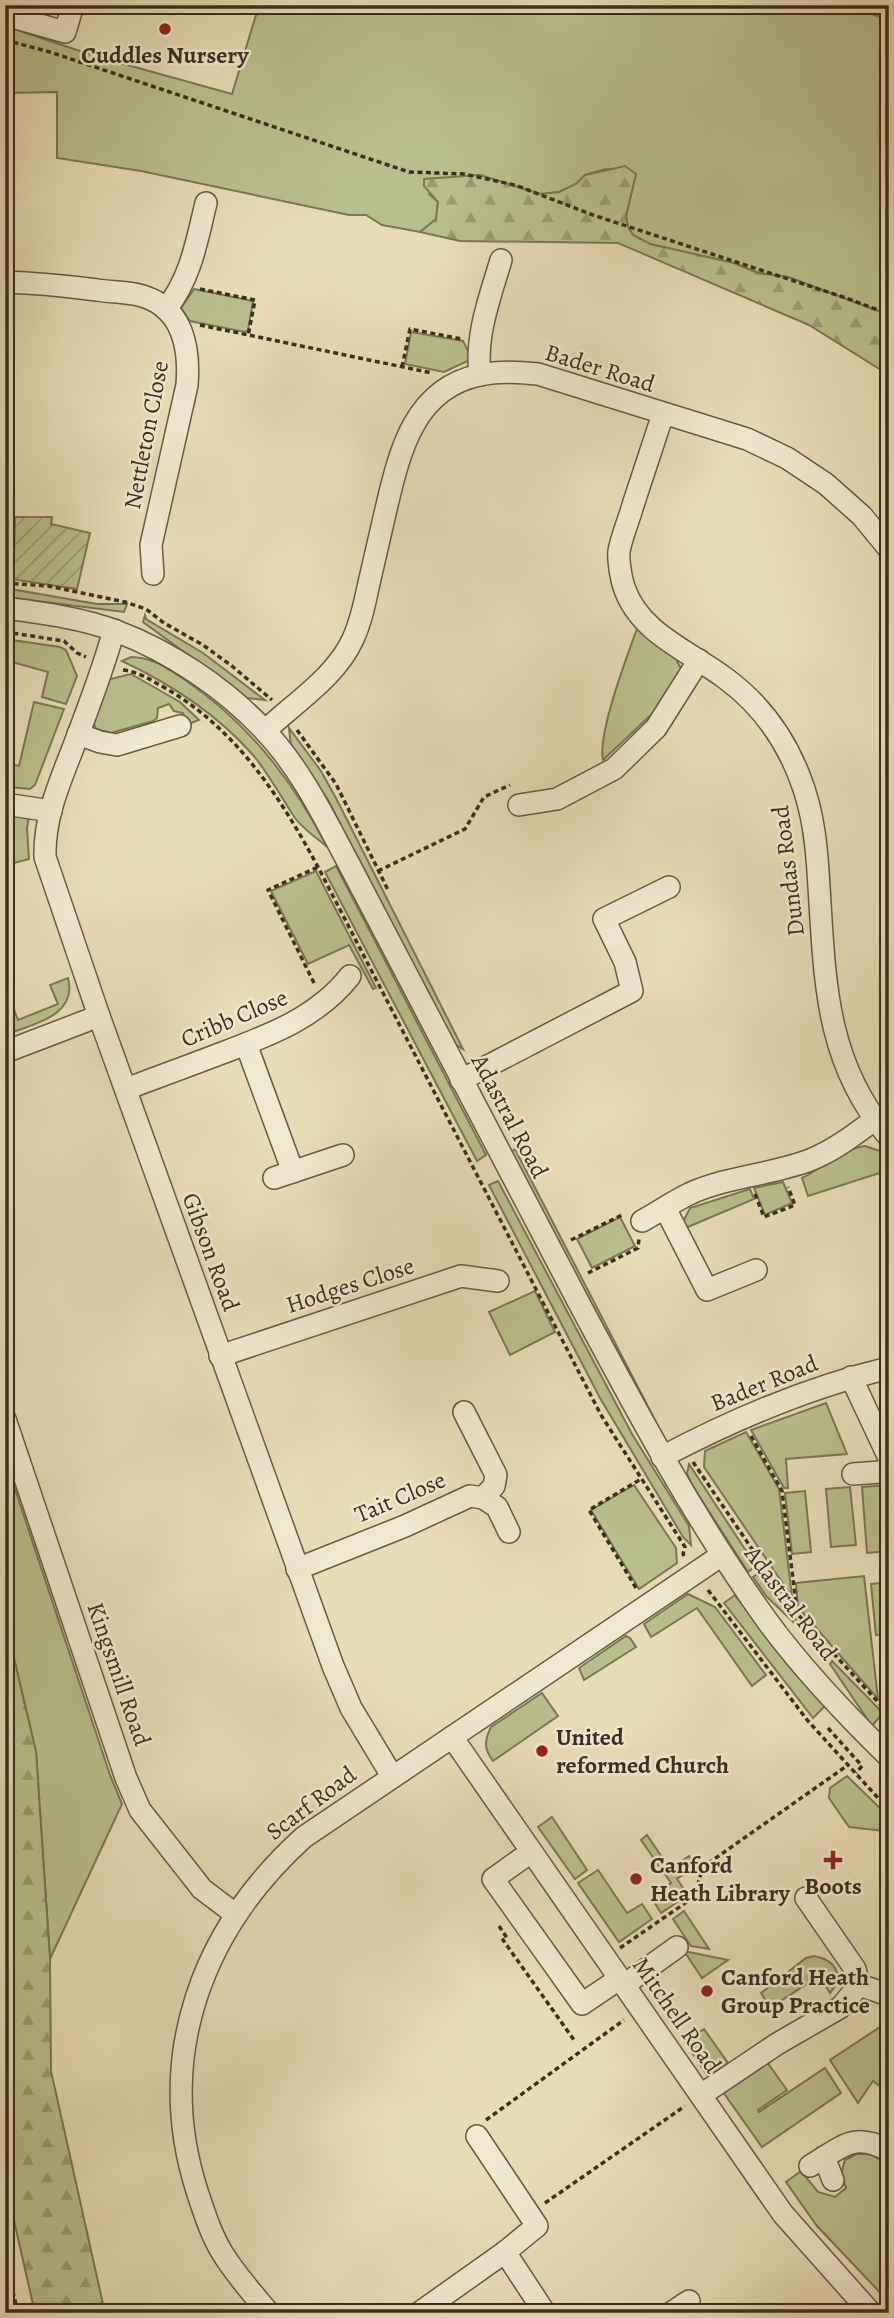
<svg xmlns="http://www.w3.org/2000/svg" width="894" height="2318" font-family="Alegreya,serif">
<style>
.grass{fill:#b9bf8c;stroke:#7b7656;stroke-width:2}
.forest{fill:url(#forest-firs);stroke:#7b7656;stroke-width:2}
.garden{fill:url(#garden-furrows);stroke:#7b7656;stroke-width:2}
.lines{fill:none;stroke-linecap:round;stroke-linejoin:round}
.minor-casing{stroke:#685946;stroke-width:24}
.path{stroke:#3d2d20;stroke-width:3.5;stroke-dasharray:5 3.5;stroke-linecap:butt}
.minor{stroke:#f0e8d0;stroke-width:21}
.poi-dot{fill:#8f2418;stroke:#f0e8d0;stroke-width:2.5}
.labels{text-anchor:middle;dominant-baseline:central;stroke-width:5;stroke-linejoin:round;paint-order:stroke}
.poi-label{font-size:24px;font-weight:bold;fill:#3d2d20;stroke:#f0e8d0;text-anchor:start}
.street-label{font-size:24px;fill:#3d2d20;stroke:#f0e8d0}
</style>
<defs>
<pattern id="forest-firs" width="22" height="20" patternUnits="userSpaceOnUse" patternTransform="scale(1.75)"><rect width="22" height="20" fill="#b9bf8c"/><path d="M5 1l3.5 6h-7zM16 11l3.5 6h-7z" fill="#989c72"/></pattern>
<pattern id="garden-furrows" width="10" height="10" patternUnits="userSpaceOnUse" patternTransform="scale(1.75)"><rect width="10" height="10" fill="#b9bf8c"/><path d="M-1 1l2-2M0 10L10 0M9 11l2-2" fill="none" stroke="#989c72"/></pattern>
</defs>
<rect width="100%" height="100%" fill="#e8dcb7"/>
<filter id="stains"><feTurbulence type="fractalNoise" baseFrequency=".00286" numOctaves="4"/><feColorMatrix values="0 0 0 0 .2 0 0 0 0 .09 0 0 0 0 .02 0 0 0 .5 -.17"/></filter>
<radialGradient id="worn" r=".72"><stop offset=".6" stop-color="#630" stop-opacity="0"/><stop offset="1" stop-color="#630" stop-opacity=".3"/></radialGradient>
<g class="grass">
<path d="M259,5H845L889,20V315L788,277L758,273L734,263L650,244L633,235L628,227L626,216L636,174L606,169L585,175L576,184L559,192L540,194L480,175L429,194L438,202L436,219L420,232L382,225L366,215H349L141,171L57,158V92L5,93V26L95,56L232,94Z"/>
<path d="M194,289L253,301L248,330L245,332L190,321L181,308Z"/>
<path d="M411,332L463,341L472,359L444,372L405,364Z"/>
<path d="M5,588L97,604H127L124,612L5,597Z"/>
<path d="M145,615L146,619L203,653L265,700L247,698L143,622Z"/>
<path d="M638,626L673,653L681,669L653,713L603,760C597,734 628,654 638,626Z"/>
<path d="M5,639L60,647L66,650L77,676L66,704L42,697L48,672L5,660Z"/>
<path d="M131,657C152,657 167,668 185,680C247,722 293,780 327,847C317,838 303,829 295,818C281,797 269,774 253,755C216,713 171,684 122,661Z"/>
<path d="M131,674L180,702L199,720L186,725L183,713L174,711L169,704L158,708L157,718L153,721L111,733L96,729L93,721L106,680Z"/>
<path d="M34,702L64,709L35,785L30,789L9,787L5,782L10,764L19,766Z"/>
<path d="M289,728L321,771L337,800L463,1049L453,1043L328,800L291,746Z"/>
<path d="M5,808L29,817L27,828L29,859L10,864L8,870L9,877L5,881Z"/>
<path d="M336,866L486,1155L477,1161L325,872Z"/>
<path d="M316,871L376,988L373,989L349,945L308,964L271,891Z"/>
<path d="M68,978C78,1016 33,1024 5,1035V988L18,1020L58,1004L50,985Z"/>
<path d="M865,1146L883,1152L889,1157V1170L808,1196L802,1178C823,1168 842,1149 865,1146Z"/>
<path d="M515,1149L657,1424L651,1420L511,1152Z"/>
<path d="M498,1181L632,1434L689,1526L691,1545L683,1537L600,1398L489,1185Z"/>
<path d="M783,1182L792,1203L765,1215L754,1188Z"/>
<path d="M750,1189L754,1199L683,1229L682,1224L690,1208Z"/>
<path d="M620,1217L635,1246L592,1268L577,1239Z"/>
<path d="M535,1291L555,1332L510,1355L489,1312Z"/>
<path d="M826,1403L847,1454L786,1459L788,1488H784L751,1430Z"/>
<path d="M746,1432L779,1489L792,1597L704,1467L705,1451Z"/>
<path d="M5,1459L110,1775L122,1804L50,1959L36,1752L5,1620Z"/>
<path d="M689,1464L756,1566L748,1572L692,1485L687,1474Z"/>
<path d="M634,1485L676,1548L677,1563L639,1589L591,1510Z"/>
<path d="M889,1485V1551L867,1553L862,1487Z"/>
<path d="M850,1487L856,1545L831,1547L826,1489Z"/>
<path d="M805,1491L811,1552L792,1554L785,1493Z"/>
<path d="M760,1572L788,1611L808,1633L807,1635L766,1596L753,1577Z"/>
<path d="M864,1576L878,1699L798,1607L796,1583Z"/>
<path d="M889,1582V1633L876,1635L871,1584Z"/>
<path d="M688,1594L715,1607L766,1675L752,1686L697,1608L651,1637L644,1624Z"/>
<path d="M735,1595L825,1706L813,1718L724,1603Z"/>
<path d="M626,1636L630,1638L636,1647L584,1680L579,1668Z"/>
<path d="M832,1661L883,1713L872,1726L830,1664Z"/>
<path d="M542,1693L558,1716L493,1761C484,1749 484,1741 491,1727Z"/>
<path d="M847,1776L886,1814L884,1831L849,1827L829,1798L830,1788Z"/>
<path d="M552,1817L587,1870L575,1879L538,1827Z"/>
<path d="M647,1835L670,1869L689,1856L695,1866L677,1879L688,1895L661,1913L651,1897L671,1883L641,1840Z"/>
<path d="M598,1870L627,1913L642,1904L652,1919L619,1942L578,1883Z"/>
<path d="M684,1911L709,1949L691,1946L673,1919Z"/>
<path d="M684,1951L728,1960L702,1978Z"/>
<path d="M814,1956C836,1960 845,1976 830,1993L819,1976L770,2008L761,1993L806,1958Z"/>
<path d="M889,2021V2093L873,2081L858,2103L830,2060Z"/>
<path d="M692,2029L696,2034L704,2029L728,2063L707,2075L681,2036Z"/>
<path d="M767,2062L787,2090L758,2110L759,2112L825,2068L841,2093L762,2147L723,2092Z"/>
<path d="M856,2154H870L889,2165V2302L817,2226L786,2182L801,2171L818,2192L835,2197L846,2188L841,2174L845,2160Z"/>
</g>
<g class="forest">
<path d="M625,166L636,174L626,216L628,227L633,235L650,244L734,263L758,273L788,277L889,315V375L809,325L618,243L460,241L420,232L436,219L438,202L424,186V179L480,175L540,194L559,192L576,184L585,175Z"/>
<path d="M5,1620L36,1752L50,1959L51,2071L105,2313H35L5,2181Z"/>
</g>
<path class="garden" d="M15,517H52L51,524L90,533L77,589L11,579L14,562Z"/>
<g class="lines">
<defs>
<g id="minor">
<path d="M5,15L65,32L73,5"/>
<path d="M5,282C36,283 66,286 97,290C110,292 126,292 139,295C183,306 190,347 187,385L151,545L153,574"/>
<path d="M166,309C191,278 197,240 206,203"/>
<path d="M480,375C475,336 490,297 501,260"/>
<path d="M663,414C653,444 643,475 633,505C629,520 622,535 619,551C618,560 621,578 624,587C639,633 689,651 725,678C759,703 785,738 800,778C814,813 817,850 819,887C825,980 825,1062 889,1137"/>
<path d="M5,608C42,613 82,618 116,631C171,652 225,688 265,731C301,769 325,819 349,864C375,913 400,962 426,1011C477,1110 529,1207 580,1305C638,1414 696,1522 768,1622C804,1671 846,1715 889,1757"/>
<path d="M114,630C103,670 88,709 73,748C59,784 44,818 45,857L99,1016L333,1666L351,1708L392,1776"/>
<path d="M265,731C294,703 336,677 353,639C361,622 365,602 369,583C375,557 381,531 387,505C400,450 415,388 480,375C499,371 519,372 538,374L747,439L787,458L826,484L862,516L889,549"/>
<path d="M78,734L100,742L117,745L180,726"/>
<path d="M5,804L51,811"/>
<path d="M519,805L557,799L614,769L656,728L699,660"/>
<path d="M246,1044L293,1172"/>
<path d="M5,1052L99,1016"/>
<path d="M461,1080L632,991L625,962L604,919L669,887"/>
<path d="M126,1089C156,1078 187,1066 217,1055C267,1036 316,1019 350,976"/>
<path d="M274,1178L343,1155"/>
<path d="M665,1208L707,1290L756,1270"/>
<path d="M642,1221C658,1212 673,1202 689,1194C728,1176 771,1175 810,1160C833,1151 854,1135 874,1120"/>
<path d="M220,1356L461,1276L498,1281"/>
<path d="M851,1377L889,1458"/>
<path d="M464,1412L496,1475L494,1486L483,1498"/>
<path d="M5,1419L126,1778L140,1810L202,1889L235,1914"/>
<path d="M662,1457C734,1419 809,1387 889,1368"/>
<path d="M853,1474L880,1472L889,1468"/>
<path d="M297,1569L405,1526L470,1496L483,1498L497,1507L509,1532"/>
<path d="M452,1737L783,2214L871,2313"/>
<path d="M531,1852L493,1879L582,2004L619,1979"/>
<path d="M624,1985L677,1947"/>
<path d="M859,1985L889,1995"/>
<path d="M701,2095L777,2044L841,2007L859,1985L855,1969L806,1898"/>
<path d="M477,2136L537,2226L505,2252"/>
<path d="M824,2157L833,2180"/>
<path d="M810,2166C842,2147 854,2131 889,2151"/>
<path d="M269,2313C253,2294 236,2275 223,2254C211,2235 204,2212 197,2191C154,2056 202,1929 304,1837L722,1555"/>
<path d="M419,2313L505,2252L545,2313"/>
<path d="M671,2313L689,2301"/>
</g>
</defs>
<use href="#minor" class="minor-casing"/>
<g class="path">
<path d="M5,40L50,52L409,172L464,174L515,185L593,215L846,298L889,314"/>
<path d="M200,289L255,300L248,336"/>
<path d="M200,325L432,373"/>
<path d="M402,367L410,329L462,339"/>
<path d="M5,583L48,586L125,602L146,609L164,623L203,645L232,666L272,700"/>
<path d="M5,632L64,641L77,653L86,657"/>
<path d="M123,670C140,672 152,681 167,689C237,730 281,798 318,867L601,1415L685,1547L683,1554L685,1558"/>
<path d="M297,730L336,784L388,890"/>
<path d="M378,871L465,829L484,797L510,785"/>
<path d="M314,983L268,890L318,867"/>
<path d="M755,1194L764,1217L795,1205L788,1187"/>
<path d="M571,1240L622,1215"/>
<path d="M588,1273L638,1248L639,1239"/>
<path d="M751,1436L782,1491L796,1603L793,1607"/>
<path d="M693,1462L792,1608L889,1714"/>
<path d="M636,1588L589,1510L641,1479"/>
<path d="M708,1590L808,1721L889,1810"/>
<path d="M887,1713L884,1717L889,1722"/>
<path d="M828,1728L862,1766L856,1773"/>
<path d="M499,1926L507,1938L503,1940L574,2040"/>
<path d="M620,1948L694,1897L703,1867L848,1765"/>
<path d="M486,2120L624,2020"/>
<path d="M545,2203L685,2106"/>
<path d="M5,2258L18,2313"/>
</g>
<use href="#minor" class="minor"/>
</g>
<g class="poi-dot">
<circle cx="165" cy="29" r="7"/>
<circle cx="542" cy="1751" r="7"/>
<path d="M829.5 1849.5h7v7h7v7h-7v7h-7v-7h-7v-7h7z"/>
<circle cx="636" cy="1879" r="7"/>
<circle cx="707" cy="1991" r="7"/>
</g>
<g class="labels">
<g class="poi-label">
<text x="165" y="55" text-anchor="middle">Cuddles Nursery</text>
<text x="556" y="1737">United<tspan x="556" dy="28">reformed Church</tspan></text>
<text x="650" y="1865">Canford<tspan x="650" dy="28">Heath Library</tspan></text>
<text x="833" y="1886" text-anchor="middle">Boots</text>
<text x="721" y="1977">Canford Heath<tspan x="721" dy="28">Group Practice</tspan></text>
</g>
<g class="street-label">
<text transform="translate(600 368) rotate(17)">Bader Road</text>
<text transform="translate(146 435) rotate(-79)">Nettleton Close</text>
<text transform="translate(788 871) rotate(-97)">Dundas Road</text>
<text transform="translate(234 1018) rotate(-23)">Cribb Close</text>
<text transform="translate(510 1116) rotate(62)">Adastral Road</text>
<text transform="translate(211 1252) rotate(70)">Gibson Road</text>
<text transform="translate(350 1285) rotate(-18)">Hodges Close</text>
<text transform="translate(764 1383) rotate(-22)">Bader Road</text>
<text transform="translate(400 1497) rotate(-23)">Tait Close</text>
<text transform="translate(791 1603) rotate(53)">Adastral Road</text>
<text transform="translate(119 1674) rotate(71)">Kingsmill Road</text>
<text transform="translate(311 1803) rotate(-37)">Scarf Road</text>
<text transform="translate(677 2015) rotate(55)">Mitchell Road</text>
</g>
</g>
<rect width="894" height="2318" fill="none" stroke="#e8dcb7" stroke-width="28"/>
<rect x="7" y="7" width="880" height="2304" fill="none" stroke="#3d2d20" stroke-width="3.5"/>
<rect x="14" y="14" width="866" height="2290" fill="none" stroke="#3d2d20" stroke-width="2"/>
<rect width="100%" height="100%" filter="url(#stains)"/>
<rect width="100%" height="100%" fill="url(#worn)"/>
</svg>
